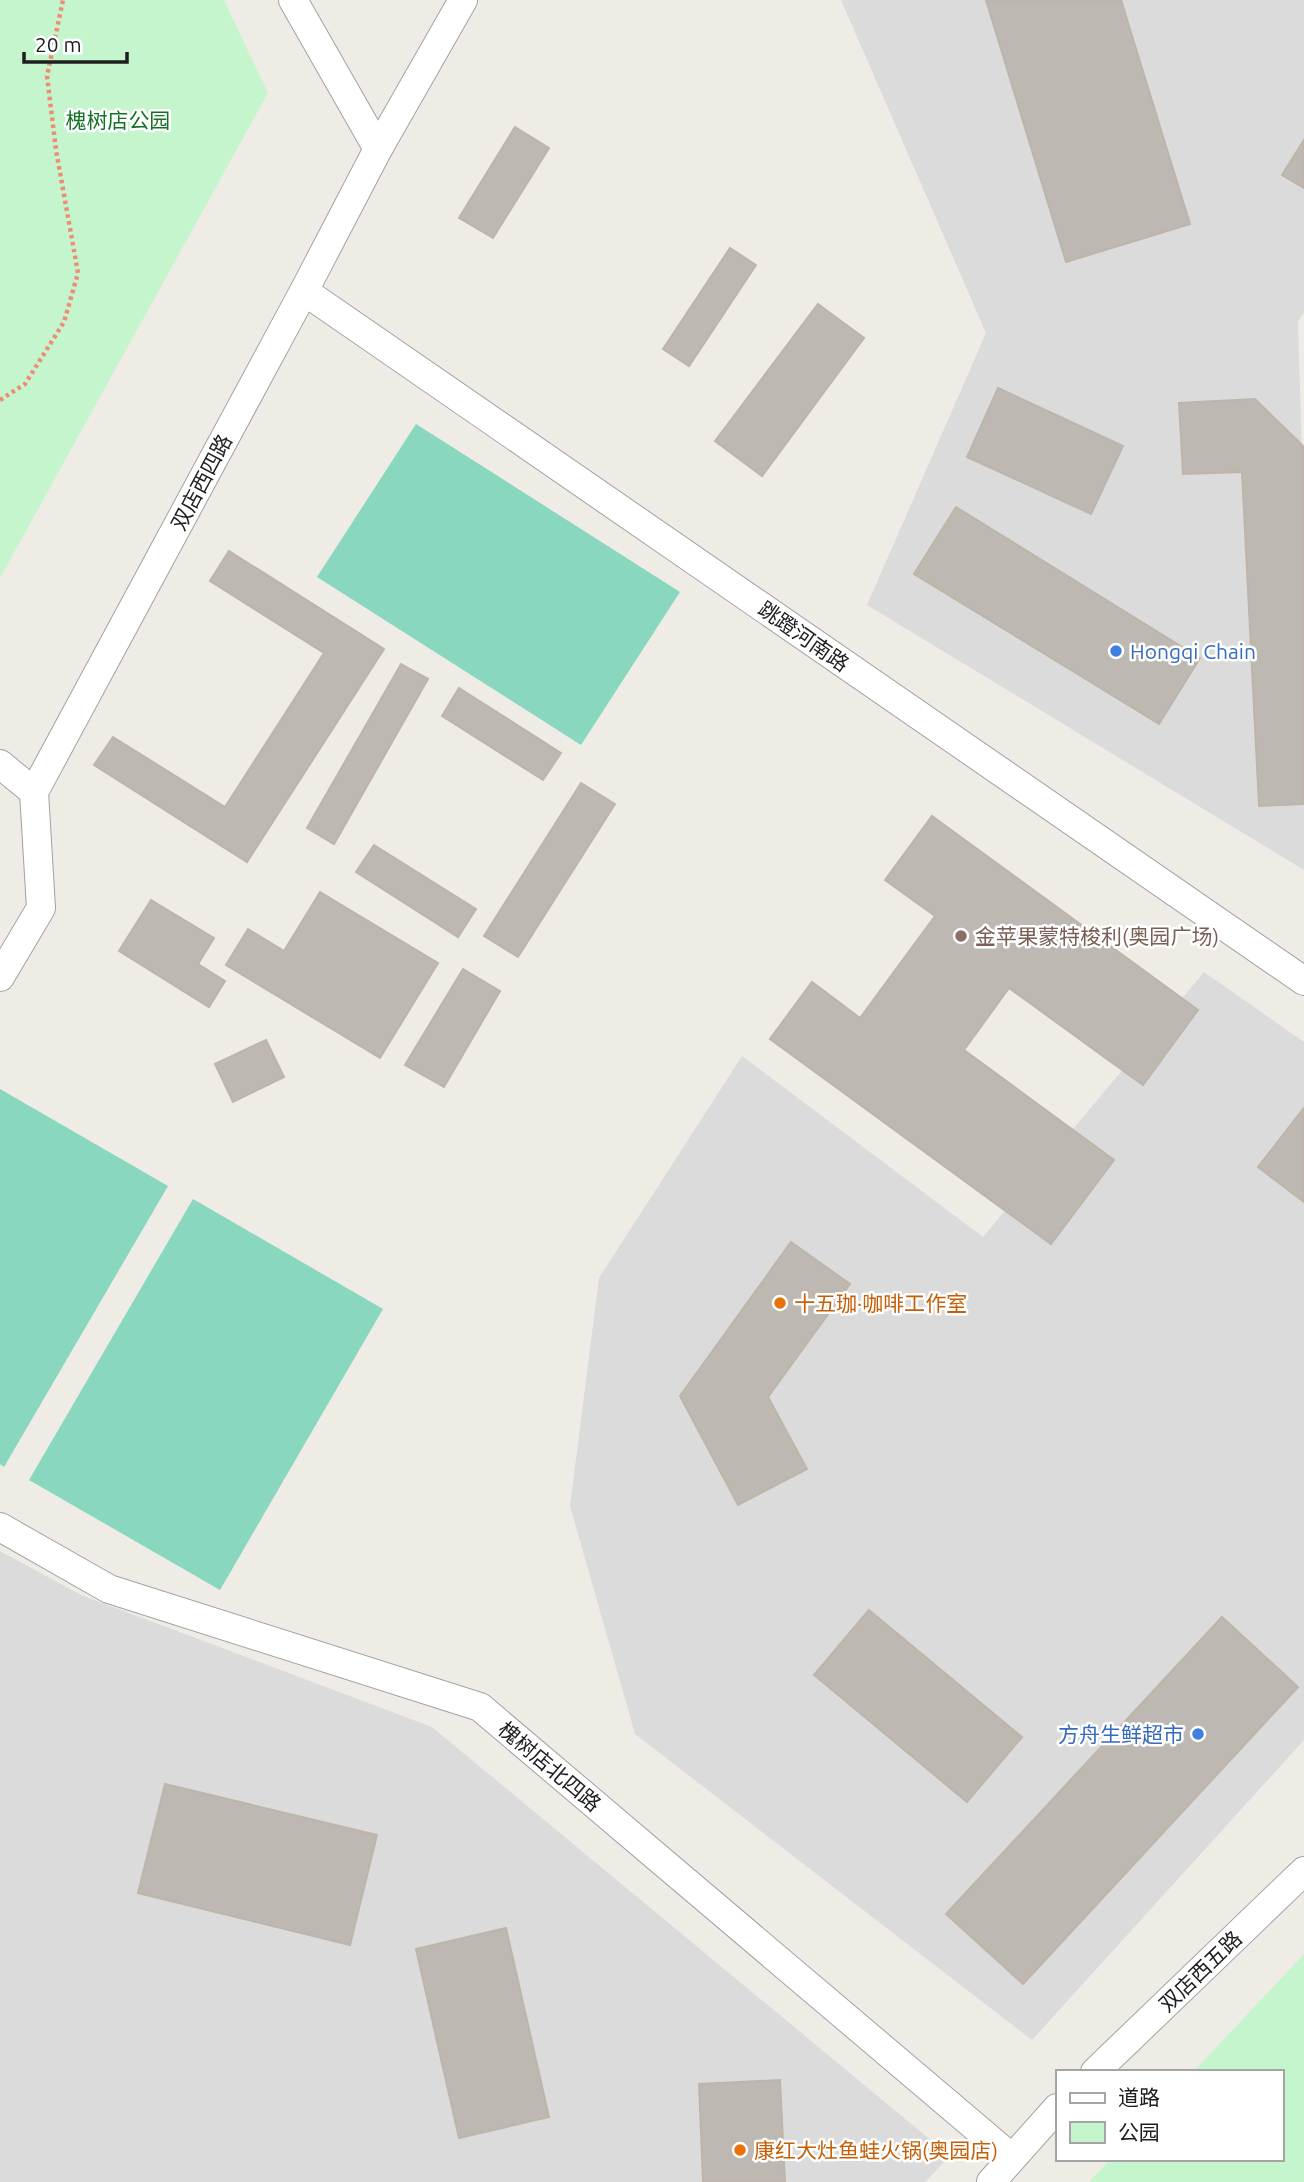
<svg xmlns="http://www.w3.org/2000/svg" width="1304" height="2182" font-family="Ubuntu,'Noto Sans SC',sans-serif">
<style>
.residential{fill:#dcdbdb}
.park{fill:#c5f5cd}
.pitch{fill:#89d7bf}
.building{fill:#beb8b2;stroke:#bfb4a8;stroke-width:2}
.lines{fill:none;stroke-linecap:round;stroke-linejoin:round}
.street-casing{stroke:#a2a2a2;stroke-width:30}
.path{stroke:#ee8d76;stroke-width:4.5;stroke-dasharray:3.5 3.5;stroke-linecap:butt}
.street{stroke:#fff;stroke-width:28}
.shop-dot{fill:#3f7fe0;stroke:#fff;stroke-width:2.5}
.education-dot{fill:#8d6e63;stroke:#fff;stroke-width:2.5}
.food-dot{fill:#e8710a;stroke:#fff;stroke-width:2.5}
.labels{text-anchor:middle;dominant-baseline:central;stroke-width:5;stroke-linejoin:round;paint-order:stroke}
.park-label{font-size:21px;fill:#157325;stroke:#fff}
.street-label{font-size:21px;fill:#1e1e1e;stroke:#fff}
.shop-label{font-size:21px;fill:#366cbe;stroke:#fff;text-anchor:start}
.education-label{font-size:21px;fill:#785e54;stroke:#fff;text-anchor:start}
.food-label{font-size:21px;fill:#c56008;stroke:#fff;text-anchor:start}
</style>
<rect width="100%" height="100%" fill="#eeece5"/>
<g class="residential">
<path d="M841,0H1304V312L1298,322L1304,522V870L867,605L986,333Z"/>
<path d="M1204,972L1304,1042V1740L1032,2040L635,1734L570,1506L599,1278L742,1056L983,1237Z"/>
<path d="M0,1551L81,1595L432,1727L950,2156L925,2182H0Z"/>
</g>
<g class="park">
<path d="M0,0H224L268,93L0,578Z"/>
<path d="M1304,1954V2182H1089L1111,2159H1281V2072H1193Z"/>
</g>
<g class="pitch">
<path d="M416,424L680,592L581,745L317,577Z"/>
<path d="M0,1089L168,1186L4,1467L0,1464Z"/>
<path d="M193,1199L383,1309L220,1590L29,1480Z"/>
</g>
<g class="building">
<path d="M986,0H1121L1190,224L1066,262Z"/>
<path d="M515,127L549,148L493,238L459,218Z"/>
<path d="M1304,140V188L1282,175Z"/>
<path d="M730,248L756,265L689,366L663,349Z"/>
<path d="M818,304L864,338L762,476L715,441Z"/>
<path d="M998,388L1123,446L1091,514L967,457Z"/>
<path d="M1255,399L1304,447V804L1259,806L1242,472L1183,474L1179,403Z"/>
<path d="M956,507L1200,658L1159,724L914,574Z"/>
<path d="M229,551L384,649L247,862L94,765L113,737L225,807L324,653L210,581Z"/>
<path d="M401,664L428,679L334,844L307,828Z"/>
<path d="M459,688L561,753L543,780L442,716Z"/>
<path d="M581,783L615,804L518,957L484,936Z"/>
<path d="M932,816L1198,1010L1143,1085L1009,988L964,1050L1114,1160L1051,1244L770,1039L812,982L860,1018L935,916L885,880Z"/>
<path d="M374,845L476,909L458,937L356,872Z"/>
<path d="M320,892L438,963L380,1058L226,965L248,929L284,951Z"/>
<path d="M151,900L214,938L198,964L225,981L209,1007L119,951Z"/>
<path d="M463,969L500,991L444,1087L405,1065Z"/>
<path d="M266,1040L284,1077L233,1102L215,1064Z"/>
<path d="M1304,1108V1202L1258,1167Z"/>
<path d="M791,1242L850,1284L768,1397L807,1469L738,1505L680,1396Z"/>
<path d="M869,1610L1022,1737L967,1802L814,1675Z"/>
<path d="M1222,1617L1298,1687L1023,1984L946,1914Z"/>
<path d="M165,1784L377,1835L350,1945L138,1893Z"/>
<path d="M506,1928L549,2117L459,2138L416,1949Z"/>
<path d="M780,2080L785,2182H703L699,2084Z"/>
</g>
<g class="lines">
<defs>
<g id="street">
<path d="M293,0L378,149"/>
<path d="M304,291L1304,981"/>
<path d="M0,764L34,792"/>
<path d="M0,977L41,908L34,792L304,291L378,149L463,0"/>
<path d="M0,1527L109,1589L480,1707L1012,2158"/>
<path d="M1095,2072L1304,1871"/>
<path d="M991,2182L1057,2108"/>
</g>
</defs>
<use href="#street" class="street-casing"/>
<path class="path" d="M0,400L25,384L64,322L78,273L56,150L47,76L63,0"/>
<use href="#street" class="street"/>
</g>
<g class="shop-dot">
<circle cx="1116" cy="651" r="7"/>
<circle cx="1198" cy="1734" r="7"/>
</g>
<circle class="education-dot" cx="961" cy="936" r="7"/>
<g class="food-dot">
<circle cx="780" cy="1303" r="7"/>
<circle cx="740" cy="2150" r="7"/>
</g>
<g class="labels">
<g class="park-label">
<text x="118" y="120">槐树店公园</text>
</g>
<g class="street-label">
<text transform="translate(201 482) rotate(-62)">双店西四路</text>
<text transform="translate(804 636) rotate(35)">跳蹬河南路</text>
<text transform="translate(550 1766) rotate(40)">槐树店北四路</text>
<text transform="translate(1200 1971) rotate(-44)">双店西五路</text>
</g>
<g class="shop-label">
<text x="1130" y="651">Hongqi Chain</text>
<text x="1184" y="1734" text-anchor="end">方舟生鲜超市</text>
</g>
<g class="education-label">
<text x="975" y="936">金苹果蒙特梭利(奥园广场)</text>
</g>
<g class="food-label">
<text x="794" y="1303">十五珈·咖啡工作室</text>
<text x="754" y="2150">康红大灶鱼蛙火锅(奥园店)</text>
</g>
</g>
<rect x="1056" y="2070" width="228" height="91" fill="#ffffff" stroke="#a5a5a5" stroke-width="2"/>
<rect x="1070" y="2093" width="35" height="10" fill="#ffffff" stroke="#a5a5a5" stroke-width="2"/>
<text x="1118" y="2105" font-size="21" fill="#1e1e1e">道路</text>
<rect x="1070" y="2122" width="35" height="21" fill="#c5f5cd" stroke="#a5a5a5" stroke-width="2"/>
<text x="1118" y="2140" font-size="21" fill="#1e1e1e">公园</text>
<path d="M24 52v10h103v-10" fill="none" stroke="#1e1e1e" stroke-width="3.5"/>
<text x="35" y="52" font-size="21" fill="#1e1e1e" stroke="#ffffff" stroke-width="5" paint-order="stroke">20 m</text>
</svg>
